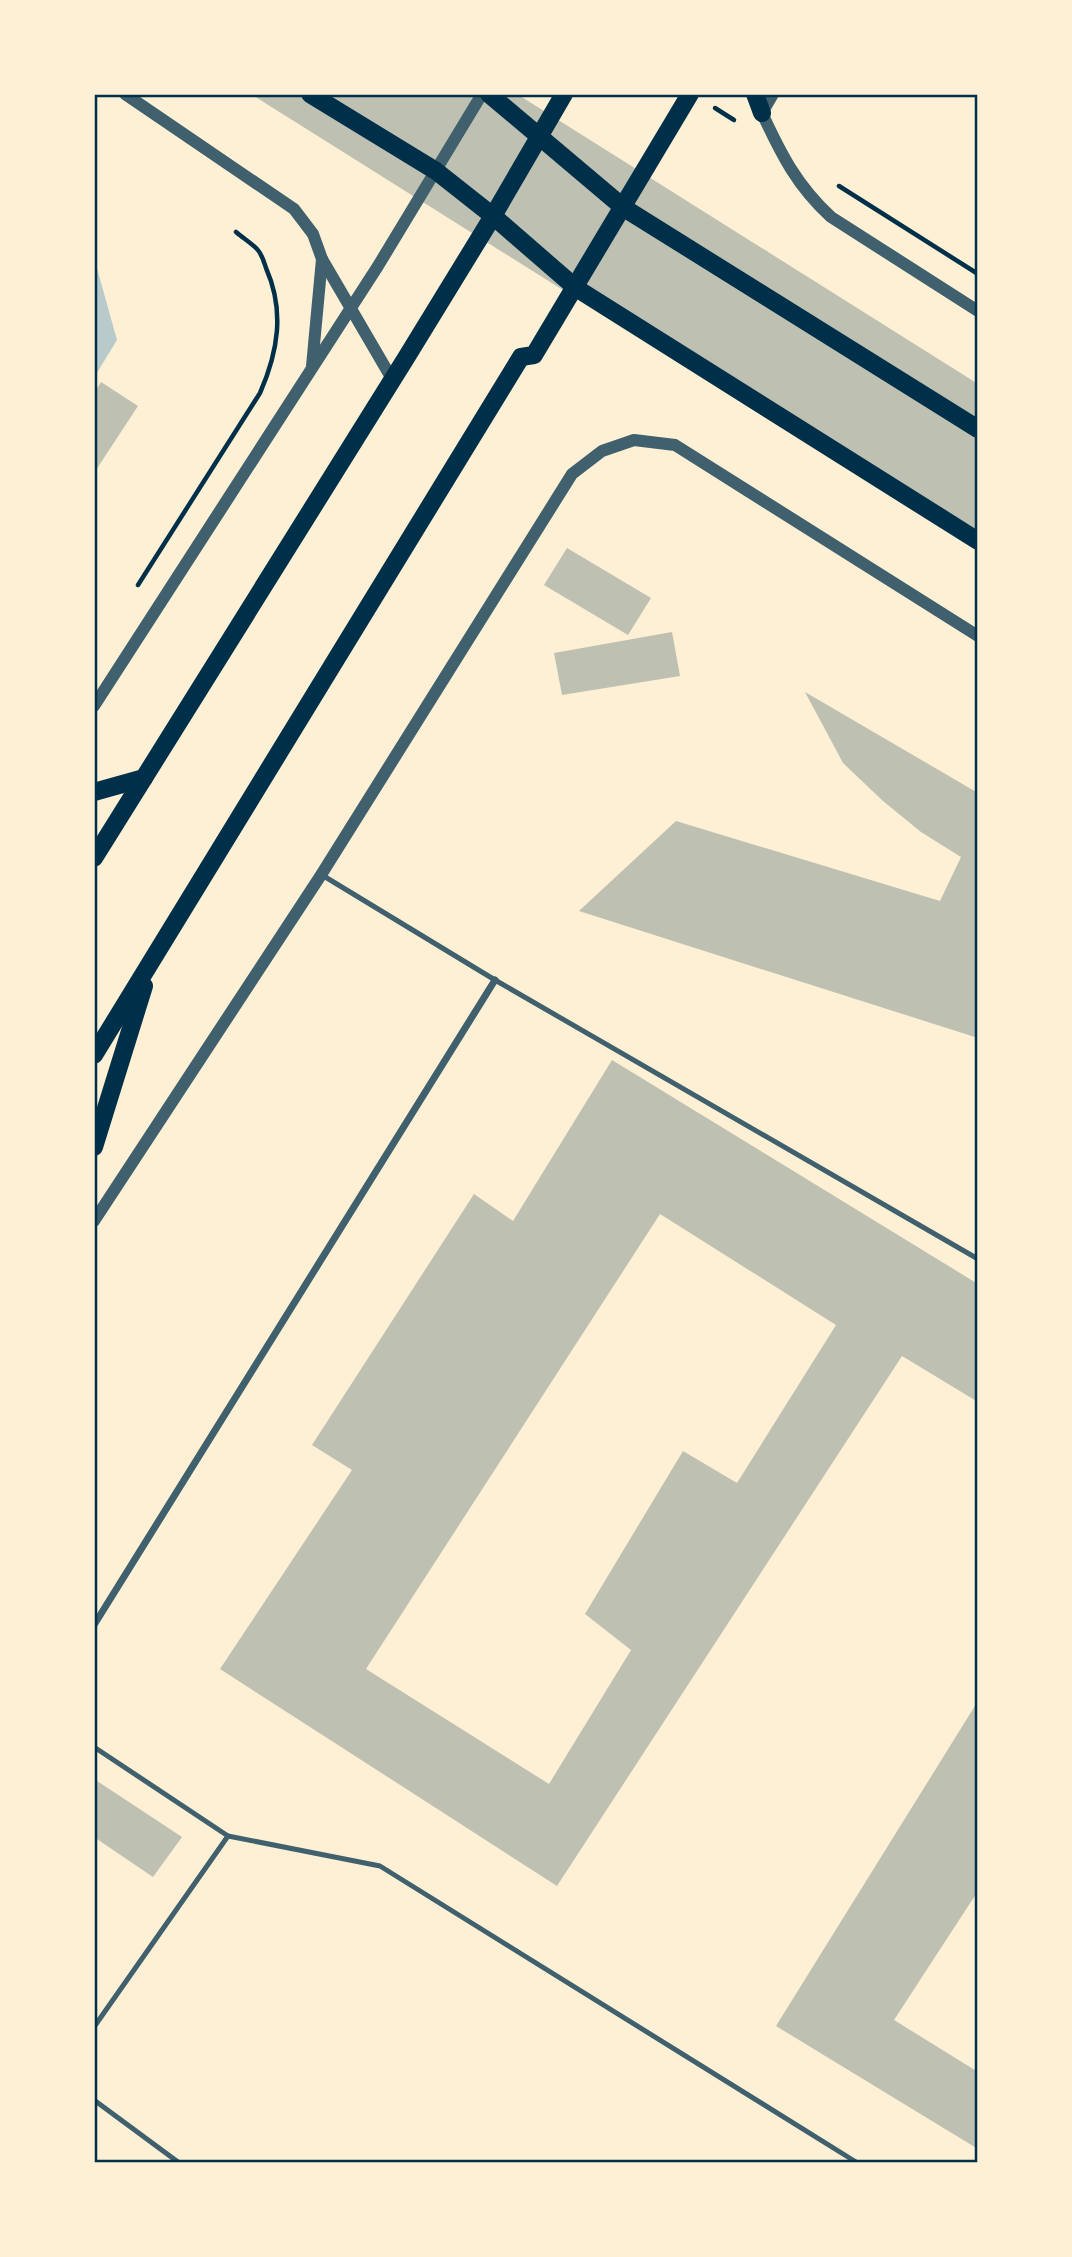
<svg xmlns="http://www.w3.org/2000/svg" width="1072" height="2257" font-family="'Roboto Serif',serif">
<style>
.green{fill:#b9caca}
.building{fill:#bec0b2;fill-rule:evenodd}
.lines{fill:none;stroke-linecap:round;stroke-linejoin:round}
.path{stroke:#003049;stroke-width:4.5}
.service{stroke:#3f606c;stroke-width:5}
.minor{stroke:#3f606c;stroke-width:7}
.tertiary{stroke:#3f606c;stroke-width:12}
.primary{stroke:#003049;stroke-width:18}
.neatline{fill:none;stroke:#003049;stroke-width:2.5}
</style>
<rect width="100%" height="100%" fill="#fdf0d5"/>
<path class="green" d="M95,261L117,340L95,376H94Z"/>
<g class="building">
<path d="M251,94H517L978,384V551Z"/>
<path d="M101,382L138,406L94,473V393Z"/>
<path d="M567,548L651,598L628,635L544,585Z"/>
<path d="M672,632L680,676L562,695L554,653Z"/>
<path d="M805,692L978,793V1038L579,911L676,821L940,901L961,857L921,832L883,801L843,763Z"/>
<path d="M612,1060L978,1284V1402L902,1356L557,1886L220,1669L352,1470L312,1445L474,1194L513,1221ZM660,1214L836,1325L737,1483L683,1451L585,1614L631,1650L549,1784L366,1669Z"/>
<path d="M978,1701V1891L894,2020L978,2072V2149L776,2026Z"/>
<path d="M94,1779L182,1837L153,1877L94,1837Z"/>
</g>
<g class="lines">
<g class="path">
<path d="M715,108L734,120"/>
<path d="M839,186L978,274"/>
<path d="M138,585L260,393C278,352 285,311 266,268C264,262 262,254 257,249C251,243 243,238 236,232"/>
</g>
<g class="service">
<path d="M322,875L495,980L978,1259"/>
<path d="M94,1747L228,1836L380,1866L856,2162"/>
<path d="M94,2027L228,1836"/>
<path d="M94,2100L178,2162"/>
</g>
<path class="minor" d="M94,1625L495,980"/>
<g class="tertiary">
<path d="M125,94L294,209L313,234L322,259L392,379"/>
<path d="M773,94L762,113C781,154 797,186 831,217L978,311"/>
<path d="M312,366L322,259"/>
<path d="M94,706L378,266L482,94"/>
<path d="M94,1221L321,875L572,474L602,451L634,440L675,445L978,636"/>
</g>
<g class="primary">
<path d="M310,94L436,171L493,216L576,288L978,541"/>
<path d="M489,94L624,208L978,429"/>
<path d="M755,94L762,113"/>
<path d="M94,792L144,778"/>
<path d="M94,858L406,358L493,216L564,94"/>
<path d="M94,1055L521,357L534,355L690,94"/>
<path d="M94,1147L144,986"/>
</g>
</g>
<rect width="1072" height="2257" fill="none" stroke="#fdf0d5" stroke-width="192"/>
<rect x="96" y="96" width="880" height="2065" class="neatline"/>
</svg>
